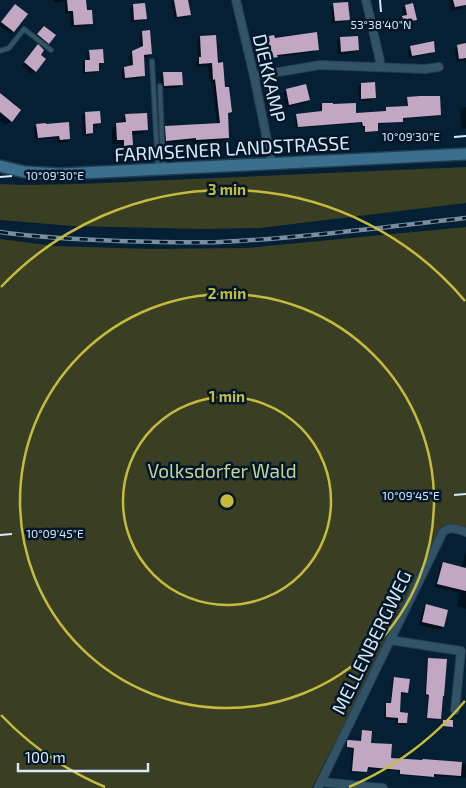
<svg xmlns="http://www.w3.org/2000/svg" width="466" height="788" font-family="'Exo 2',sans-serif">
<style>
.green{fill:#3a3e23}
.shadow{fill:#0007}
.building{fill:#c2a7c3}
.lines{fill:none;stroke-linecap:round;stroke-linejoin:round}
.service-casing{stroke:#233c4f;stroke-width:6}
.minor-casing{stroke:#233c4f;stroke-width:10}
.secondary-casing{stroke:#233c4f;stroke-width:14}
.service{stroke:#325265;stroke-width:4}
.minor{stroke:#325265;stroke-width:8}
.secondary{stroke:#3a6f8e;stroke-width:11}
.rail-casing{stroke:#798e9f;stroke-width:4.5}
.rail{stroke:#00172a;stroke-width:2.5;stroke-dasharray:8;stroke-linecap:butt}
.ticks{fill:none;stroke:#d9e9f7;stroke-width:2}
.ring{fill:none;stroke:#c5bc3d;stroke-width:2.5}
.labels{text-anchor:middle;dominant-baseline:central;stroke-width:5;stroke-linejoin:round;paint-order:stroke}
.street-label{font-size:19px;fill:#d9e9f7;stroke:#00172a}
.park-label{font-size:19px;fill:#c9d296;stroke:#00172a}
.ticks-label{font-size:12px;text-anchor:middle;fill:#d9e9f7;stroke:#00172a;stroke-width:5;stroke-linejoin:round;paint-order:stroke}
.centre{fill:#c5bc3d;stroke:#00172a;stroke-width:2.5}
.ring-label{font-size:15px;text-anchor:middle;font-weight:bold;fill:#c5bc3d;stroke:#00172a;stroke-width:5;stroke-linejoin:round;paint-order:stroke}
</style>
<rect width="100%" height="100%" fill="#052034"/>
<g class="green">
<path d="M466,167V203L260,228L201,229L73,226L0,220V184L25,185L79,184Z"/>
<path d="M466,227V530L444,525L312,788H0V239L55,246L150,249L247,248Z"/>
</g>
<g class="shadow">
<path d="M53,0H85L86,11L92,23L89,26L71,27L70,13L65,14V1L54,3Z"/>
<path d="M174,0H187L190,14L187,17L175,19L171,3Z"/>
<path d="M449,0H464L465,5L461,9L451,11Z"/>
<path d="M334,4L348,19L345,22L332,23L331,7Z"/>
<path d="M133,6L145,18L142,21L131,22L130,9Z"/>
<path d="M405,6L415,20L412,22L401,25L400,20L404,17L402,9Z"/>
<path d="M13,8V31L10,34L0,26V24Z"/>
<path d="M41,30L48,43L45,46L35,38Z"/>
<path d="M143,32L151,54L148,57H143L144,76L141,78L122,80V71L125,68L130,67L129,55L133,52L140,48V35Z"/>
<path d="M200,37L216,64L230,112L227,116L228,138L224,141L193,143V141L163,144L162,131L166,127L217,124L212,82H210L208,66L196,67V62L198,60L197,40Z"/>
<path d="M264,38L274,39L317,49L314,52L276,57L273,60L265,61L261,41Z"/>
<path d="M340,38L357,50L354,53L338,54L337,41Z"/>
<path d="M466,45V65L465,60L457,62L455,49L458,46Z"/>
<path d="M411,47L434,51L431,54L409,58L408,50Z"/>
<path d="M35,49V71L32,74L22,66Z"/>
<path d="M90,51L102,62L98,66V70L95,73L83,74L82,64L85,61H87V54Z"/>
<path d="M181,73V85L178,88H161L160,77L163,74Z"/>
<path d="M361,84L374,98L371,101H359L358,87Z"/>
<path d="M305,86L309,100L306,103L286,107L283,93L286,90Z"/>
<path d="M0,95L11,121L6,125L0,121Z"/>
<path d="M408,98L440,114L438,116L402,119V121L400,123L376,124L377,130L375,132L364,133V127H361V123L296,128L295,117L297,115L321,113L320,106L322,105L355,115L385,113V110L386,108L407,107L406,100Z"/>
<path d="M466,107V128L462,129L460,109Z"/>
<path d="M85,113L99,123L96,126H92V133L89,136H83L82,116Z"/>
<path d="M126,115L147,129L142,134L131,135V145L127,149L120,150V144H112V129L116,124H121V120Z"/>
<path d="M37,125L69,139L66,142L57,143V138L35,140L34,128Z"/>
<path d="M466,552V609L457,606L460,593L435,587L440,567L443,564L461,568Z"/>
<path d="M426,606L443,627L440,630L419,625L423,609Z"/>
<path d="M429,659L440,719L438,720L426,719L428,696H425L427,661Z"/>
<path d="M394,679L407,692L405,695L400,694L399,713L406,723L404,725L396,724V720L384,719L385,706L387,704H390L392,681Z"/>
<path d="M363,731L370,744L390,759L466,764V778L433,776L431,778L399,775V771L366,769L364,773L350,772L352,749L346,748V743L348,741L360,742L361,733Z"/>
</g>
<g class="building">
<path d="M67,0H86L87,10H92L93,24L74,25L73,11H68Z"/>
<path d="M174,0H188L191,15L177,17Z"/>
<path d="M453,0H466V5L455,7Z"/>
<path d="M348,2L350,20L335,21L333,3Z"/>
<path d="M145,3L147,19L134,20L133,4Z"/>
<path d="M413,3L417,20L404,22L402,16L407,15L405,5Z"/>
<path d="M15,4L28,14L14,32L1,22Z"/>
<path d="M44,26L56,35L49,44L37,34Z"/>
<path d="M150,30L152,54L144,55L145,76L125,78L124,67L133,65L132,51L143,46L142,31Z"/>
<path d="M317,32L319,50L277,55L278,57L267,59L264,37L274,35L275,38Z"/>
<path d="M216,35L218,63L223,62L225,87H229L232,112L228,113L229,138L196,140V138L166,141L165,126L220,123L215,79L213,80L212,63L199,64V57H201L200,36Z"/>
<path d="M358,36L359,50L341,52L340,37Z"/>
<path d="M434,41L435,52L412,56L410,46Z"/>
<path d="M466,43V58L459,59L457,45Z"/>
<path d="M38,44L44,50L41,55L46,59L36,72L24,62Z"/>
<path d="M103,49L104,63H99V71L85,72V60H90L89,50Z"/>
<path d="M163,72H182L183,85L164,86Z"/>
<path d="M375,82L376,98L361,99V83Z"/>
<path d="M306,84L310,100L289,105L286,89Z"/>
<path d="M0,93L21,110L12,122L0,112Z"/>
<path d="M420,96H440L441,115L403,118V122L378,123V131L365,132V126H363L362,122L298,127L296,114L322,111V103H333V104L356,103V113L386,111V107L408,106L407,97Z"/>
<path d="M100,111L101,123L93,124V133L86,134L85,112Z"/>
<path d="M147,113L148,130L132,131L133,145L124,146V140H117L116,123L126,122L125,114Z"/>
<path d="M69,122L70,139L60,140L59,136L38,138L36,124L46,123V124Z"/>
<path d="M443,562L466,568V591L437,584Z"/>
<path d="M426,604L448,610L444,627L422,622Z"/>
<path d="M428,658L447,659L444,696H443L441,719L427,718L429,695L426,694Z"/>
<path d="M394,677L410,679L408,693L401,692L400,712L408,713L407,723H398V718L386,717V703H391Z"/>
<path d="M443,720H453V727L443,726Z"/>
<path d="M362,730L372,731L371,743L392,744L391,758L422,760L423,759L462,762L461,776L434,774V777L400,774V770L368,767L367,772L352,771L354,748L347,747V741L348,740L361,741Z"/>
</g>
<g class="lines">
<defs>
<g id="service">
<path d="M0,51L9,48L24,29L51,50"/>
<path d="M152,61L158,169"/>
<path d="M160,86L163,166"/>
</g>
<g id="minor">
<path d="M236,0L254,76L272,164"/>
<path d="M366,0L380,61L378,67"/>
<path d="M254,76L320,65L425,69L439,67"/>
<path d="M390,640L461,651L455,710"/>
<path d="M321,782L383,788"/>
<path d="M318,788L443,532C450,526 457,529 466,532"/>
</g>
<path id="secondary" d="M0,166L25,172L61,174L466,154"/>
</defs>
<use href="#service" class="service-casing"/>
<use href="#minor" class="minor-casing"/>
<use href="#secondary" class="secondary-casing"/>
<use href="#service" class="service"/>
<use href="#minor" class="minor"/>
<use href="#secondary" class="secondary"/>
<defs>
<path id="rail" d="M0,232C39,238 78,239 117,241C152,242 186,243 220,242C302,238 384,227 466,218"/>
</defs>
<use href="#rail" class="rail-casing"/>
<use href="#rail" class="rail"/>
</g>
<path class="ticks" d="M380,0L381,12M454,137L466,136M0,177L12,176M454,495L466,494M0,535L12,534"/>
<g class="ring">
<circle cx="227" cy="501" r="104"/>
<circle cx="227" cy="501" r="207"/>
<path d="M465 701A311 311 0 0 1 349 787M105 787A311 311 0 0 1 1 715M1 287A311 311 0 0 1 465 301"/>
</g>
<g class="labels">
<g class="street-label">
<text transform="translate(270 78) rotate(77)">DIEKKAMP</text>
<text transform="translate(232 148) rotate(-3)">FARMSENER LANDSTRASSE</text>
<text transform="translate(371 642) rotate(-64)">MELLENBERGWEG</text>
</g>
<g class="park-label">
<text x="222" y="470">Volksdorfer Wald</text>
</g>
</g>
<g class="ticks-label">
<text x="381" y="29">53°38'40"N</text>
<text x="411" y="141">10°09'30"E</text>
<text x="55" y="180">10°09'30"E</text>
<text x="411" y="500">10°09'45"E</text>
<text x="55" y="538">10°09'45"E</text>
</g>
<circle cx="227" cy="501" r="8" class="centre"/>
<g class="ring-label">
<text x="227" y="195">3 min</text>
<text x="227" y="299">2 min</text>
<text x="227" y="402">1 min</text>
</g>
<path d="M18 763v8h130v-8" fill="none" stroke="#d9e9f7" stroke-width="2.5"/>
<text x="25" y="763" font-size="15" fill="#d9e9f7" stroke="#00172a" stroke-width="4" paint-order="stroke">100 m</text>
</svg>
